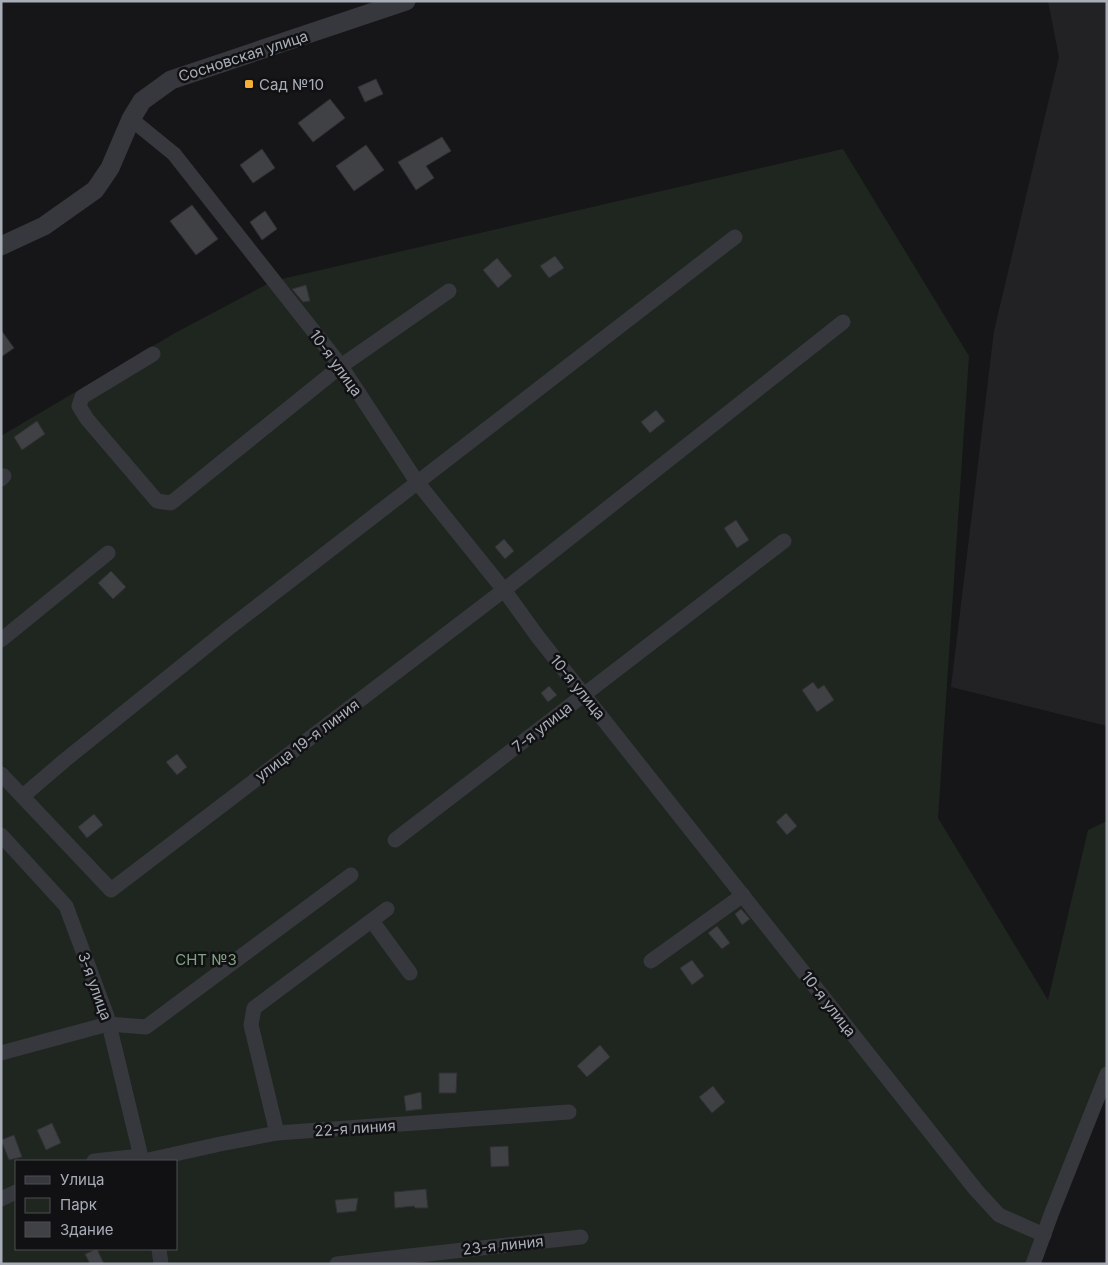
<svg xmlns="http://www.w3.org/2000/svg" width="1108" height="1265" font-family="Inter,sans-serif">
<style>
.built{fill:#222225}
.green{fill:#1e261f;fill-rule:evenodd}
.building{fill:#404145;stroke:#303034}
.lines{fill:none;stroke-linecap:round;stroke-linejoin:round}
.minor{stroke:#37383d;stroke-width:15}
.tertiary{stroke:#37383d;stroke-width:19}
.poi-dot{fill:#f2b134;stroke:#111113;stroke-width:2}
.labels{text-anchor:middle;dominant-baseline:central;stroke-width:5;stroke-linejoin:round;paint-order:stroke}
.street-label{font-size:15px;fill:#a8adb8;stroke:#111113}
.poi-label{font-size:15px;fill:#a8adb8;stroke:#111113;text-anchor:start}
.park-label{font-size:15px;fill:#7fa381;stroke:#111113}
</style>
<rect width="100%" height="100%" fill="#161618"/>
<path class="built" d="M1048,1H1107V726L951,687L994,331L1059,57Z"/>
<path class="green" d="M843,149L969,356L938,818L1048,1000L1088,830L1107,821V1076L1032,1264H1V436L175,333L273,281ZM16,1161H176V1249H16Z"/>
<g class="building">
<path d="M376,79L383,94L365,102L358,87Z"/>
<path d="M330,99L345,118L313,142L298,123Z"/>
<path d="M442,137L451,151L426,166L434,178L416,190L398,162Z"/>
<path d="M366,145L384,170L354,191L336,166Z"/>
<path d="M262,149L275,168L253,183L240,165Z"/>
<path d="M192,205L218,239L196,255L170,221Z"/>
<path d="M265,211L277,229L262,240L250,222Z"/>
<path d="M555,256L564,268L549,278L540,266Z"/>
<path d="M497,258L512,276L498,288L483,270Z"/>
<path d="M306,285L310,301L303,302L292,289Z"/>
<path d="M1,330L14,348L1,357Z"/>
<path d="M656,410L665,421L650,433L641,422Z"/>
<path d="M37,421L45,434L22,450L14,437Z"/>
<path d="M736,520L749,540L737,548L724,528Z"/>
<path d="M504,539L514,551L505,559L495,547Z"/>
<path d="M111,571L126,587L113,599L98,583Z"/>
<path d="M813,682L818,689L824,685L834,700L817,712L802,690Z"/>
<path d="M549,686L557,695L548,702L541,693Z"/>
<path d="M177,754L187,767L177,775L166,762Z"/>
<path d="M786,813L797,826L787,835L776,822Z"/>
<path d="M94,814L103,825L87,838L78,827Z"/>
<path d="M741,909L750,919L742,925L735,914Z"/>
<path d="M717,926L730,943L722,949L708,933Z"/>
<path d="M692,960L704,976L692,985L680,968Z"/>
<path d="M600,1045L610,1057L587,1077L577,1066Z"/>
<path d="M439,1073H457L456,1093H439Z"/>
<path d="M713,1086L725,1102L712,1113L699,1097Z"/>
<path d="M421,1092L422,1109L406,1111L404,1096Z"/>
<path d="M52,1123L61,1143L46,1150L37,1130Z"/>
<path d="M14,1135L22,1157L9,1160L1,1140Z"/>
<path d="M508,1146L509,1166L491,1167L490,1147Z"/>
<path d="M426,1189L428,1208H415L414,1206L395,1208L394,1192Z"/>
<path d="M358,1198L356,1211L337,1213L335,1200Z"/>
<path d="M97,1249L104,1264H90L85,1254Z"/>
</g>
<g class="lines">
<g class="minor">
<path d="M131,119L174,154L341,366L417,482L504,590L538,637L976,1190L999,1215L1044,1235"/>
<path d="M153,354L82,397L79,406L87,419L157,501L171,503L341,366L449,291"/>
<path d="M1,479L4,476"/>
<path d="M1,640L108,553"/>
<path d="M1,774L111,890L504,590L843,322"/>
<path d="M23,796L65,760L229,628L735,237"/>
<path d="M1,835L66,906L107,1016L142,1161"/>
<path d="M395,840L784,541"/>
<path d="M372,921L410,973"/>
<path d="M651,961L743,895"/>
<path d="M1,1053L108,1024L146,1027L351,875"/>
<path d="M277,1133L251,1025L254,1008L387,909"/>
<path d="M94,1161L141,1156"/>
<path d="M144,1161L220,1144L277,1133L569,1112"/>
<path d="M1,1199L16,1192"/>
<path d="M159,1249L161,1264"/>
<path d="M337,1264L581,1237"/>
<path d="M1033,1264L1052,1212L1107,1074"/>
</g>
<path class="tertiary" d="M1,246L44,226L95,190L110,168L131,119L142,101L171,80L406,1"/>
</g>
<rect class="poi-dot" x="244" y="79" width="10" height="10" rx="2.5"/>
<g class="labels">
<g class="street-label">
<text transform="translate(243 56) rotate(-18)">Сосновская улица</text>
<text transform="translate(336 363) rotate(54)">10-я улица</text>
<text transform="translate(578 687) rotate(51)">10-я улица</text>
<text transform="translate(542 727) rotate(-38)">7-я улица</text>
<text transform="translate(307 740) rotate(-37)">улица 19-я линия</text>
<text transform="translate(95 986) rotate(70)">3-я улица</text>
<text transform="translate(829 1004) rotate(52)">10-я улица</text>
<text transform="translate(355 1128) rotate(-4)">22-я линия</text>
<text transform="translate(503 1245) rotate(-6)">23-я линия</text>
</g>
<g class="poi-label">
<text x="259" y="84">Сад №10</text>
</g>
<g class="park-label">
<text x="206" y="959">СНТ №3</text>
</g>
</g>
<rect width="1108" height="1265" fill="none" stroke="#a8adb8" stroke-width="5"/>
<rect x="15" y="1160" width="162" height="90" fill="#111113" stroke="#4d4f55"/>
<rect x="25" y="1176" width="25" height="8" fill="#37383d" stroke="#4d4f55"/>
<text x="60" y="1185" font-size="15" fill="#a8adb8">Улица</text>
<rect x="25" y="1198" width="25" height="15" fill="#1e261f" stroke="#4d4f55"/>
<text x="60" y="1210" font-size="15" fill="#a8adb8">Парк</text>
<rect x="25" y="1222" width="25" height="15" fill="#404145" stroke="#4d4f55"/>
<text x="60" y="1235" font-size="15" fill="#a8adb8">Здание</text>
</svg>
